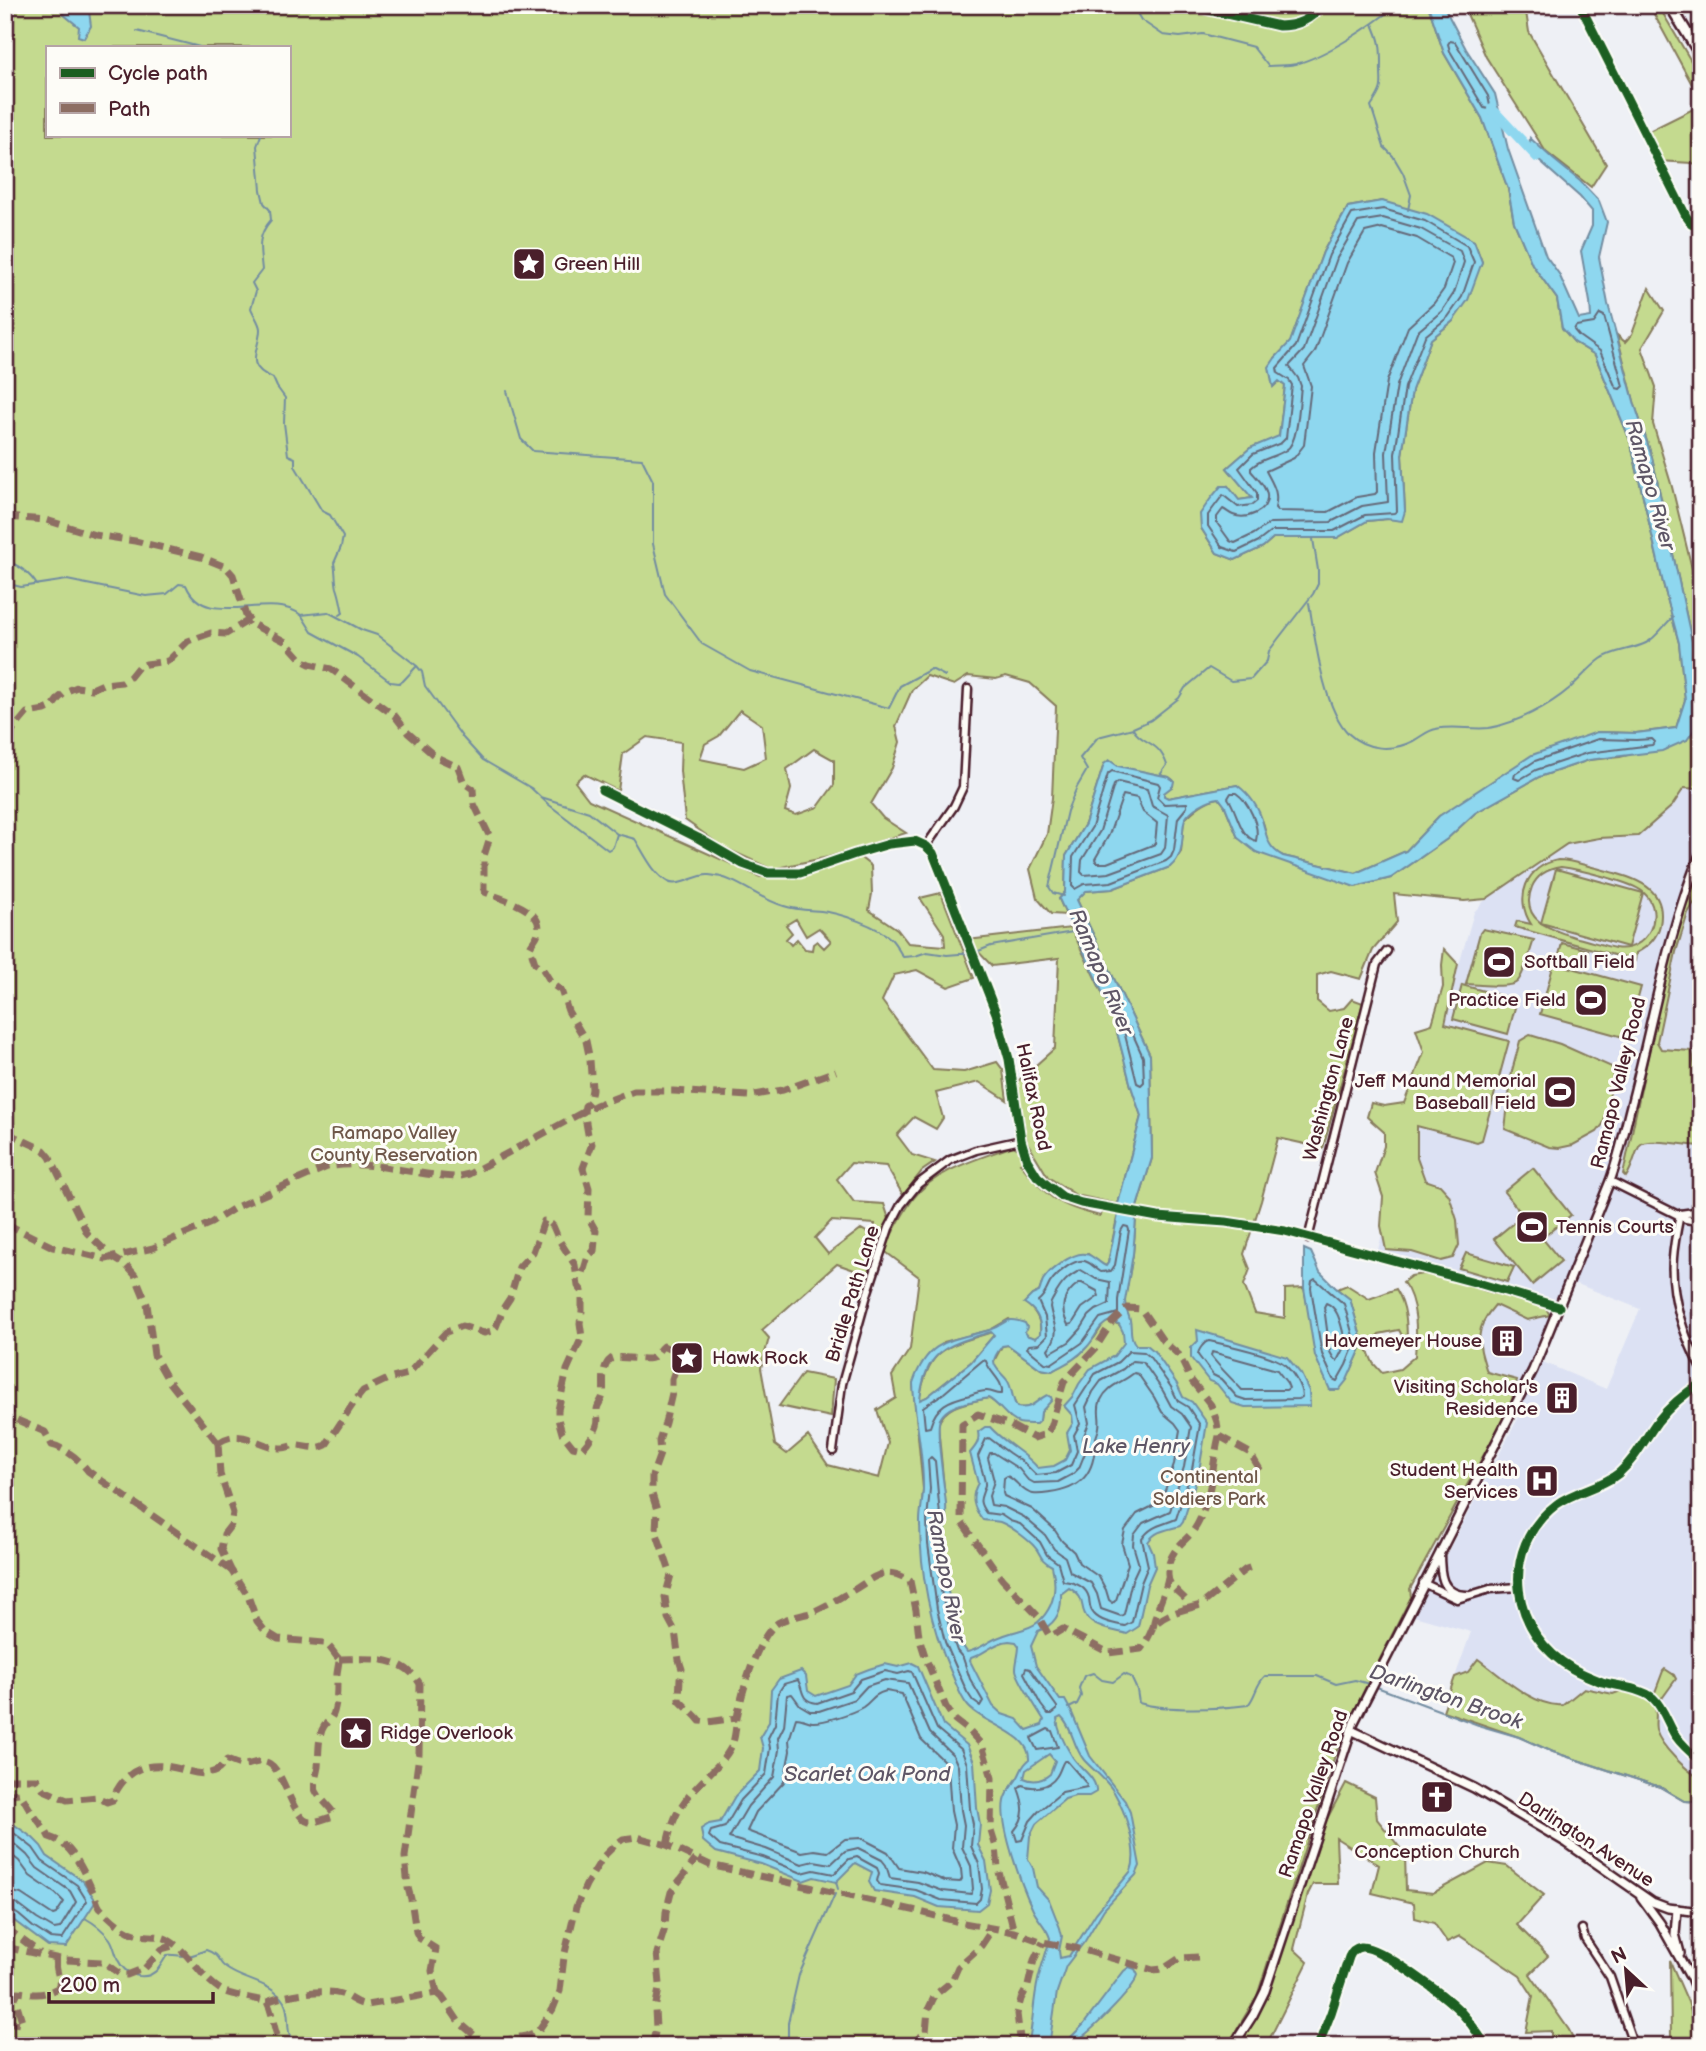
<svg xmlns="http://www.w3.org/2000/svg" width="1706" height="2051" font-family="'Balsamiq Sans',sans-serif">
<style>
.built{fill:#dce1f3;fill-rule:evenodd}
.green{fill:#c4da8f;stroke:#877c5d;stroke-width:2;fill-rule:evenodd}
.water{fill:#8ed7ef;stroke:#738da1;stroke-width:2;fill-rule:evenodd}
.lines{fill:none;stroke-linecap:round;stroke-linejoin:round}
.shore{stroke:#656979;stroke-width:2}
.stream{stroke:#738da1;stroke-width:2}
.river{stroke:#8ed7ef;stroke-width:10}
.minor-casing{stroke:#4a1f2b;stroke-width:11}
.major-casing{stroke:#4a1f2b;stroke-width:12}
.highway-casing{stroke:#4a1f2b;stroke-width:14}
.minor{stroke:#fdfcf7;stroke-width:6}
.major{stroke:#fdfcf7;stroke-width:7}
.highway{stroke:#fdfcf7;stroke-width:9}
.quiet{stroke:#8d6e63;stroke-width:7;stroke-dasharray:14 7;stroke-linecap:butt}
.cycleway-casing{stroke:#fdfcf7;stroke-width:13}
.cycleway{stroke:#1b5e20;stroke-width:9}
.labels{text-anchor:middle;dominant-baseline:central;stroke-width:6;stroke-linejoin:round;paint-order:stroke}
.poi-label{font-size:19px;fill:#4a1f2b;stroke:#fdfcf7;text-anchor:start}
.street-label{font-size:19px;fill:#4a1f2b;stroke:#fdfcf7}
.park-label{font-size:19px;fill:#6f5749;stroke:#fdfcf7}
.water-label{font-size:21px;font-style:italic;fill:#5e5666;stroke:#fdfcf7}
</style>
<rect width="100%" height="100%" fill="#eef0f5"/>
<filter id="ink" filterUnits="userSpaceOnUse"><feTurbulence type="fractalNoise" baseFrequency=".0143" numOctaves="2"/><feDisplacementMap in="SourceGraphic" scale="14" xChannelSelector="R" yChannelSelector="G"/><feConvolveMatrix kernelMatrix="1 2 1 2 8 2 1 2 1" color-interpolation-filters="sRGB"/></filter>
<g filter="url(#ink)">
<path class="built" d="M1701,774V1802L1684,1801L1660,1787L1553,1752L1519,1737L1443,1711L1471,1632L1414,1616L1522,1411L1439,1388L1479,1279L1377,1253L1474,912L1486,899L1567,844ZM1570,1281L1640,1309L1606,1389L1538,1360Z"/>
<g class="green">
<path d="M5,5H71L89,11L84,5H1428L1444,53L1482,118L1508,189L1514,222L1532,264L1557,299L1562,328L1574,342L1595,355L1630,440L1663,583L1679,643L1685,700L1676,728L1636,733L1597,732L1439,816L1406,851L1356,873L1283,856C1260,844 1270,835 1261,818C1254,807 1245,796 1237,785L1168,798L1163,796L1164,792L1173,786V780L1169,777L1104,764L1085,824L1066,856L1065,892L1059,899L1066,915L1051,914L1037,898L1030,869L1047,834L1052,798L1056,706L1030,683L1006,676L996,679L968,676L954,685L927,676L912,690L896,726L900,742L892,768L871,804L883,818L906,833L828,857L772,869L723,847L685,820L680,771L681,742L647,737L623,754L618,791L584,774L575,782L589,800L760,877H793L809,875L857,855L871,866L872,894L869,910L897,929L908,943L945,946L944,934L920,898L941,893L974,978L948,987L917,970L894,975L882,1001L933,1070L964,1072L997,1062L1003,1070L1007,1100L979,1082L936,1093L943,1118L936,1129L914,1117L897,1135L912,1155L935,1162L922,1171L903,1195L886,1166L851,1163L837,1179L854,1202L884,1204L890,1222L873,1259L875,1224L831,1221L815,1238L828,1254L861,1229L870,1234L867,1253L871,1276L837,1264L762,1330L769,1338L761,1368L775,1445L787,1454L808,1436L828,1465L879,1478L888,1443L877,1410L896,1398L892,1376L910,1349L919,1277L883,1250C893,1233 902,1214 913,1199C934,1170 981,1158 1013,1146L1020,1150L1026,1160L1020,1163C1046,1198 1059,1206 1100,1216L1104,1211L1118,1213L1108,1263L1106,1266L1102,1265L1088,1254L1043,1281L1039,1292L1032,1295L1025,1303C1036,1311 1042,1321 1040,1335L1035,1338L1028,1336L1009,1319L990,1330L944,1342L913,1383L923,1489L922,1503L946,1509L938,1425C945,1404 968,1403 988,1398L1000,1406L1010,1418L1040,1420L1041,1412L1051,1400L1042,1398C1034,1405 1028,1410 1017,1407L1010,1393L1009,1385L994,1365V1361L1002,1346L1008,1345L1041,1369L1052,1371L1079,1355L1095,1337L1104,1323L1110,1321L1120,1325L1133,1254L1137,1207L1152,1158L1150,1055L1077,900L1085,891L1112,889L1170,867L1181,852L1184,820C1194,810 1205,800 1219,798L1225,806L1238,838L1355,887L1391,878L1447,839L1475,813L1539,777L1589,760L1620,757L1687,740L1697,665L1652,457L1635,405L1617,335L1625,342L1632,334L1649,288L1664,311L1642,348L1656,387L1653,424L1672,487L1696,585L1701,587V789L1684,788L1672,806L1638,836L1599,838L1567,844L1486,899L1464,901L1394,894L1397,922L1373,950L1361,979L1331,971L1317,975V1001L1329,1011L1344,1008L1352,999L1363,1003L1323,1148L1278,1138L1261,1201L1244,1254L1250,1269L1244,1285L1255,1313L1285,1318V1289L1304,1288L1310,1318L1352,1368L1363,1344L1350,1299L1337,1289L1347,1285L1369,1299L1396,1289C1407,1306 1407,1325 1407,1345L1399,1330L1379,1334L1367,1349L1373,1363L1382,1373L1400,1369L1415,1356C1417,1333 1418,1302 1403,1282L1411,1276L1423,1274L1454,1280L1485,1291L1545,1307L1550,1315L1527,1320L1495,1305C1473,1330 1478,1343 1487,1372L1517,1380L1510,1407L1410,1589L1411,1597L1362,1695L1336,1752L1257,1996L1227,2046H5ZM47,47H289V135H47ZM1382,201L1474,241L1482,262L1453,321L1431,339L1412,390L1402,455L1405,511L1387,519L1367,521L1337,538H1273L1263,547L1235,560L1217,553L1201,528L1228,486L1239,500L1253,498L1227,468L1250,448L1279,437L1285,386L1279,381L1274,386L1275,358L1290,343L1323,252L1348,207ZM740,710L762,725L766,758L744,768L700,759L705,744L719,736ZM814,749L834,760V785L818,807L796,815L785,811L791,789L787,769ZM796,919L806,936L819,928L831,941L824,948L817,941L813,944L812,950L805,949L797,939L791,945L786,939L792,933L786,925Z"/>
<path d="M1463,5H1525L1529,32L1606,164L1591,187L1546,152L1486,57Z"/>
<path d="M1649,5H1658L1701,78V101Z"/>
<path d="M1701,105V165L1692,163L1658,161L1643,134Z"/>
<path d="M1558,860C1572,860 1586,866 1600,869C1629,877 1668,884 1660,925C1657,938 1648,947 1636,953L1635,961L1515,927L1517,921L1531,924C1514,898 1526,866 1558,860ZM1561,867C1577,869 1632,882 1643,892C1667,913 1647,954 1615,948C1602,945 1590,941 1578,938C1555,931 1518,922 1532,887C1537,875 1548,869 1561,867Z"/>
<path d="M1701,867V893L1688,913L1676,952L1657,1042L1661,1049L1692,1051L1701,1097V1146C1689,1146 1645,1137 1640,1145C1634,1155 1633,1167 1626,1177L1623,1174C1646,1071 1662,965 1701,867Z"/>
<path d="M1556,869L1643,893L1628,947L1541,923Z"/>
<path d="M1071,928L1112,1013L1131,1086L1141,1116L1118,1204L1076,1195L1048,1177L1027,1142L1017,1082L1055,1048L1059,958L992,966L967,940Z"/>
<path d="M1483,929L1534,940C1530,950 1524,976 1517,982C1509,989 1477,984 1466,984L1480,933Z"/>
<path d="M1562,943L1588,950L1585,962L1559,955Z"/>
<path d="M1444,949L1458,964L1445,1024L1509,1041L1482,1140L1477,1142L1417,1126V1158L1425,1180L1440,1185L1449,1195L1457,1220L1459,1245L1453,1258L1441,1261L1412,1252L1386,1250L1381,1226L1383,1197L1375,1173L1384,1146V1132L1367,1117L1371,1103L1384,1106L1404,1103L1424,1052L1416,1029L1432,1024L1443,987L1442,965Z"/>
<path d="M1554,963L1641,987L1627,1038L1540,1014Z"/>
<path d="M1462,985L1517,1000L1508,1034L1453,1019Z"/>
<path d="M1530,1035L1560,1044L1614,1068L1607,1112L1603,1124L1597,1132L1573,1145L1559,1148L1549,1147L1505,1129L1512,1071L1520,1041Z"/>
<path d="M1533,1168L1571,1215L1542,1238L1561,1261L1532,1285L1494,1239L1523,1215L1504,1192Z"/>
<path d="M1466,1253L1514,1267L1507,1282L1459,1268Z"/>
<path d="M992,1332L994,1335L971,1362L927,1397L919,1401C929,1347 944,1347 992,1332Z"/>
<path d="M803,1373L834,1379L831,1417L779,1406Z"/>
<path d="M1478,1659C1500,1675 1534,1708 1563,1705L1584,1688L1613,1694L1621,1691C1631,1694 1645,1695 1652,1703C1659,1712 1654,1720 1656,1730C1661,1747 1686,1770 1701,1779V1802L1684,1801L1660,1787L1553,1752L1519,1737L1443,1711L1455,1677L1468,1672Z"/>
<path d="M1665,1669L1674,1675L1676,1679L1663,1697L1659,1699L1654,1695L1663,1671Z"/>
<path d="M1346,1783L1375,1797L1377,1819L1405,1854L1406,1890L1433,1893L1488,1863L1507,1866L1544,1895L1517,1925L1548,1956L1530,1974L1569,2030L1577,2046H1551V2031L1526,2032L1533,1996L1520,1976L1460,1936L1447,1942L1434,1923L1415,1918L1414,1903L1372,1893L1379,1865L1336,1838L1338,1884H1313L1308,1894L1294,1949L1308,1962L1266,2046H1238L1270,1983L1319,1834Z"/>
<path d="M1670,1961L1688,2002L1701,2046H1674L1671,2037Z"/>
</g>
<g class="water">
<path d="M65,5H84L89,11L91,26L84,38L78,36L79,27L63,14Z"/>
<path d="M1428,5H1443L1466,49L1495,94L1508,149L1546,256L1559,274L1579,319L1591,317L1590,302L1581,251L1592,226V211L1580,197L1529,152L1530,138L1553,159L1580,181L1599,201L1607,222L1599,257L1608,304L1635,405L1652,457L1697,665L1700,698L1697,726L1687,740L1662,751L1589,760L1539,777L1475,813L1447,839L1391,878L1355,887L1256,852L1238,838L1225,806L1219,798C1208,799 1191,809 1185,819C1184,821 1183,829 1183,831C1182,845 1182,857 1170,867L1112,889L1086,891L1077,900L1150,1055L1152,1158L1137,1207L1133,1254L1125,1301C1125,1309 1128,1312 1130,1320C1132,1330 1129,1336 1136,1345H1147L1154,1351L1177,1384L1183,1397L1192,1402L1207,1423L1199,1471L1183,1522L1180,1526C1167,1530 1156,1530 1148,1542L1153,1553L1155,1567L1147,1585L1138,1627L1127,1634C1116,1631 1098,1629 1089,1620C1077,1608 1089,1599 1069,1588L1061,1594C1062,1612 1056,1625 1038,1631L1031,1646L1036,1666L1060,1700H1065L1072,1713L1090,1756L1125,1801L1130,1812L1140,1866L1136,1875L1104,1909L1085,1941L1066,1966L1057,1992L1049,2046H1028C1033,2024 1033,2002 1038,1980C1041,1966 1047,1952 1050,1938C1047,1928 1038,1920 1033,1910C1022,1887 999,1825 1004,1801C1006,1791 1013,1786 1018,1777C1022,1770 1022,1765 1029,1760C1031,1733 983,1724 968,1706C960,1697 956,1683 951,1672C930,1626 920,1572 920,1521C920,1511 923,1500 923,1489C924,1454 914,1418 913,1383C928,1339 950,1341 989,1330C1007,1325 1003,1315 1025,1323L1027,1327L1025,1332L1028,1336L1035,1338L1040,1334C1042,1320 1036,1310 1024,1303L1032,1295L1039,1292C1041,1288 1041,1284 1043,1280C1049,1270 1074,1251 1086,1254C1093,1255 1099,1263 1106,1266L1108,1263L1118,1215V1204L1141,1116L1131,1086L1112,1013L1059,899L1065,892L1066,856L1085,824L1104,764L1109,760L1118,766L1169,777L1174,781L1173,786L1164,793V796L1168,798L1237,785C1249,794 1259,808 1263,823C1267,838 1268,848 1283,856L1356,873L1406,851L1439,816L1532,755L1597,732L1636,733L1676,728L1685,700L1679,643L1663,583L1630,440L1595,355L1574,342L1562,328L1557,299L1532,264L1514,222L1508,189L1482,118L1444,53ZM1110,1321L1119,1324L1123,1332L1124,1343L1114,1356L1090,1369L1079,1384L1073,1396L1064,1406L1072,1415L1073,1423L1067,1433L1070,1450L1065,1460L1054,1466L1038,1468C1025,1452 1004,1443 990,1427H985L978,1432C980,1441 976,1446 970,1453L978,1483C970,1497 973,1508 983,1520C988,1521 996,1521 1000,1522C1009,1525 1026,1538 1033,1545C1043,1555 1037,1558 1052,1566C1057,1586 1055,1607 1038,1622C1029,1630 1013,1631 1002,1636C989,1640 981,1649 967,1652C953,1634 943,1571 944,1547C944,1533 947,1519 946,1504C945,1489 935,1430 940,1419C948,1403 973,1402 988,1398C1000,1404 1006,1419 1019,1423C1024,1424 1031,1424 1036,1424L1040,1420L1041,1412L1052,1400L1051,1397L1047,1395C1035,1401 1032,1410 1017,1407C1011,1398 1013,1388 1007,1380C1003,1374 994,1369 994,1361C994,1357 999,1350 1002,1346L1008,1345L1041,1369L1052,1371C1065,1364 1078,1358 1087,1347C1096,1338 1098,1325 1110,1321ZM991,1332L994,1335L971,1362L927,1397L920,1400C925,1349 948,1345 991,1332ZM1009,1641L1016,1642L1019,1646C1019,1654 1016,1662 1016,1669C1016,1677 1039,1712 1044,1720L1042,1725L1027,1730L1017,1719L1002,1714L993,1706L970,1661L971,1658C985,1654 994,1642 1009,1641ZM1061,1717C1073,1728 1073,1747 1084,1760C1094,1771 1106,1779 1114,1792C1125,1811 1139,1851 1131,1871L1096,1913L1069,1956L1060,1958L1059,1951L1062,1936L1060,1928L1049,1900L1037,1887L1033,1868L1028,1859L1030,1836L1036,1824L1065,1799L1075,1796H1089L1096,1792C1097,1777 1079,1768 1072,1756C1065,1745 1058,1731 1057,1719ZM1049,1754L1055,1761L1050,1774C1042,1781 1033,1782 1024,1778L1026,1770Z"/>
<path d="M1382,201L1427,214L1474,241L1482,262L1468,300L1453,321L1431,339L1412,390L1402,455L1405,511L1402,521L1387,519L1367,521L1337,538H1273L1263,547L1235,560L1217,553L1201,528L1200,514L1211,498L1221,486H1228L1239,500L1252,498L1227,468L1250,448L1279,436L1285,386L1279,381L1273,387L1269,367L1275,358L1290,342L1323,252L1348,207Z"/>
<path d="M1304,1249L1311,1252L1320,1272L1337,1289L1350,1299L1363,1344L1347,1380L1339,1390H1330L1315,1356L1304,1288Z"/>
<path d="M1197,1330L1287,1357L1301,1374L1309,1391L1310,1406L1245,1407L1232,1403L1217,1384L1209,1381L1191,1358V1348L1198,1341Z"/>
<path d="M912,1663L918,1666L943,1725L967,1745L974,1762L977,1808L980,1824L978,1845L986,1861L990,1890L987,1903L978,1910L939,1907L915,1897L874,1891L869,1882L872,1872L855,1863L836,1882L814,1877L803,1881L761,1864L716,1852L703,1841L701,1829L709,1824L720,1822L735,1796L760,1771L763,1748L760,1737L769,1722L771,1690L779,1679L801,1671L806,1676L808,1691L816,1696L848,1685L856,1674L869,1669L885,1664L898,1667Z"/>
<path d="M5,1818L33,1838L41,1846L47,1856L83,1881L96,1901L66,1947L48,1946L5,1914Z"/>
<path d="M1129,1967L1135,1969L1138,1975C1133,1991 1088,2035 1072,2044C1068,2046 1067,2046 1062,2046L1083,2025L1124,1971Z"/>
</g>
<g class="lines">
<g class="shore">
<path d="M1450,41L1455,42L1488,96L1490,106L1489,109L1484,108L1450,51L1448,44Z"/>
<path d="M1383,209L1425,221L1467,246L1474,262L1462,297L1448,317L1425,336L1405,387L1395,454L1397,511L1394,513L1365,515L1334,531H1272L1259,541L1236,552L1222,547L1208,526V515L1223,495L1238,507L1252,505L1257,501V493L1239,468L1253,454L1281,443L1286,438L1292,385L1289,380L1278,373L1277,368L1296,346L1329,255L1352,214Z"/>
<path d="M1383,218L1421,229L1460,251L1464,262L1454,293L1442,311L1417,332L1397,385L1386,453L1388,502L1362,506L1331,522L1270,523L1254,534L1235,543L1230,541L1217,523V517L1223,509C1227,511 1230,514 1233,515C1246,520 1269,512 1267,495C1266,486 1257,478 1251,471V468C1261,458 1274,458 1286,450C1299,443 1299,401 1301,386L1298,378L1289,366L1304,350L1337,258L1358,222Z"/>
<path d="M1382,228L1417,238L1451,258L1453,263L1444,289L1434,303L1408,327L1387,381L1376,452L1377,492L1375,494L1357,497L1328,512L1278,511L1275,508C1279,492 1273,485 1266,471L1294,458L1304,445L1311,386L1304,366L1315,352L1347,263L1365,232Z"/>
<path d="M1600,314L1604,316L1623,386L1620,389L1616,388L1600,351L1579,336L1574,330L1576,326L1594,323Z"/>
<path d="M1652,739L1655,742L1652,745L1587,753L1536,770L1519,780L1514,778L1515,774L1535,761L1598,739L1636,740Z"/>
<path d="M1112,771L1158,783L1160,786L1157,797L1164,804L1187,803V807L1178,818L1174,850L1171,857L1166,861L1111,882L1084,884L1075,889L1072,886L1073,857L1092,827L1108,774Z"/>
<path d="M1118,782L1147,789L1152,806L1168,815L1165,848L1161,854L1109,873L1084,875L1081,872L1082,860L1100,831L1114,785Z"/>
<path d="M1231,793H1236C1249,802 1260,826 1256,841C1239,836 1238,812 1228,798Z"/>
<path d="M1123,795L1137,798L1143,812L1157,823L1155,844L1107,863H1097L1095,859L1109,835Z"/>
<path d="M1126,1027L1130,1028L1143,1057L1144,1082L1141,1085L1137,1083L1124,1031Z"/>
<path d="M1124,1226L1128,1227L1129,1230L1118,1300V1313L1100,1318L1082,1343L1051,1364L1045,1363L1027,1348L1029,1345L1039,1344L1047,1336L1045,1317L1038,1301C1046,1295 1046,1290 1050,1283C1056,1274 1076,1256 1087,1262C1092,1264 1096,1269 1101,1272L1111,1271L1115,1265L1121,1231Z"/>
<path d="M1081,1270L1096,1279L1110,1282L1109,1304L1096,1310L1089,1316L1081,1329L1069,1342L1050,1353L1048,1349C1062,1332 1053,1325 1050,1307C1050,1302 1052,1301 1054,1297C1061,1284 1068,1276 1081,1270Z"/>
<path d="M1315,1279L1344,1304L1355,1343L1346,1365L1337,1381L1333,1379L1322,1354L1311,1288L1312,1281Z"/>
<path d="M1079,1283H1082L1097,1291L1099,1296L1082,1308L1072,1324L1068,1325C1059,1308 1063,1294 1079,1283Z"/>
<path d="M1326,1303C1340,1308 1341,1328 1346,1343L1337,1361L1334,1359L1330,1352L1324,1307Z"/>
<path d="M1209,1341C1226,1345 1272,1354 1284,1364C1292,1371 1302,1386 1302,1397L1299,1399L1246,1400L1237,1397L1221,1379L1213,1375L1198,1355C1198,1350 1204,1342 1209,1341Z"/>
<path d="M1129,1351L1144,1352L1149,1356L1171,1387L1178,1401L1188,1407L1200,1425L1192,1469L1176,1519C1163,1525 1151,1525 1142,1539L1148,1566L1141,1583L1132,1622L1125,1626C1116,1624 1101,1622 1094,1614C1089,1609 1090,1604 1089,1598C1086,1586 1074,1582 1063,1581L1058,1563L1047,1555L1040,1542L1020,1524L1010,1521L1001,1515L986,1513C976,1499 982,1498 985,1485C986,1481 979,1461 978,1456L986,1439L989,1438L1009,1453L1024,1463L1036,1475L1056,1473L1071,1465L1077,1451L1074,1435L1080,1424L1075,1405L1095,1374L1118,1362Z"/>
<path d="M1212,1352L1277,1370L1287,1383L1289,1388L1286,1390H1242C1231,1378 1220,1368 1211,1356Z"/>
<path d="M983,1360L986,1361C990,1374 1004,1381 1002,1394C997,1395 993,1391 987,1391C982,1391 975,1393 970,1395C949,1400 936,1405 930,1427L925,1428L923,1407L944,1393Z"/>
<path d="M1132,1361L1143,1362L1163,1391L1171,1406L1182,1414L1191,1427L1184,1467L1170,1511L1143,1523L1134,1535L1133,1545L1139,1565L1132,1580L1124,1614L1121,1616L1101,1609L1097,1594L1091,1583L1070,1572L1065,1557L1054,1549L1045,1535L1024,1517L1004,1507L991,1505L989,1496L994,1481L988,1458L990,1453H994L1019,1469L1027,1479L1034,1483L1058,1482L1073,1474L1079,1468L1085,1453L1083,1438L1089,1423L1086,1407L1093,1392L1101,1381L1123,1369Z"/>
<path d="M1134,1373L1138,1374L1154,1397L1162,1412L1175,1423L1180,1430L1174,1464L1161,1502L1137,1514L1125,1530L1122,1544L1128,1564L1116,1600L1113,1603L1109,1600L1106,1590L1099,1577L1079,1563L1074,1552L1062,1541L1054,1529L1032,1509L1004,1496L1003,1493L1004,1478L1007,1476C1017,1480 1021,1492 1033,1494C1039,1495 1044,1494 1050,1493C1081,1489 1095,1473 1095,1442C1095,1437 1099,1432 1099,1427C1101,1417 1096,1409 1101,1400C1108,1385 1122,1383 1134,1373Z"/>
<path d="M931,1457L935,1461L940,1515L937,1549L941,1591L950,1631L957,1651L963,1658L970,1679L983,1701L980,1706L973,1701L967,1692L945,1642L937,1609L928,1544L927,1519L930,1489L928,1460Z"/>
<path d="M1026,1668L1030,1669L1057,1707V1710L1052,1714H1048L1041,1705L1024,1673Z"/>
<path d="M885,1671L898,1674L909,1671L912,1672L937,1729L961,1749L967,1764L970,1809L973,1824L971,1846L979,1864L982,1889L980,1899L976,1903L941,1900L916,1890L880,1885L877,1881L879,1873L877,1868L857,1857L849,1859L834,1874L814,1870L802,1873L763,1857L720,1846L709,1836L711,1831L725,1827L741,1800L766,1774L770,1748L768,1738L775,1724L778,1693L784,1684L798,1680C804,1691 800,1701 817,1703L851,1691L861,1679Z"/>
<path d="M885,1680L908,1683L930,1733L953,1755L958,1766L961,1810L964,1825L962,1847L971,1866L973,1889L971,1894L943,1891L918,1882L890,1878L886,1865L882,1860L858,1848L845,1851L831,1864L814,1861L802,1864L766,1849L729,1838L748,1806L774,1777L779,1750L778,1738L784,1726L787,1695L792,1694L800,1705L810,1711H819L855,1699L867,1686Z"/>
<path d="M886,1691L902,1694L921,1739L945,1762L948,1768L951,1811L954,1825L952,1848L961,1869L962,1879L960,1882L945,1881L923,1872L899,1868L888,1852L861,1838L845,1839L828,1852L814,1850L802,1852L747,1831L756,1812L784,1782L790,1751L789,1740L796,1718C802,1718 806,1721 812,1722C823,1723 853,1713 863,1707C873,1700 872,1695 886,1691Z"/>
<path d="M1048,1729L1052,1731L1058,1747L1037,1750L1031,1738Z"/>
<path d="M1064,1761H1067L1086,1783L1087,1787L1062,1792L1039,1811L1030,1821L1022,1840L1017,1841L1014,1831C1027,1816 1024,1804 1018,1788L1022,1785C1033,1789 1049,1788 1056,1777C1060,1772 1061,1765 1064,1761Z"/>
<path d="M5,1826L33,1848L42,1861L77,1885L87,1901L62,1939L50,1938L33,1927L19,1915L11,1910L5,1909"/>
<path d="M5,1836L27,1855L37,1868L70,1891L76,1902L60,1928L54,1929L37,1919L16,1903L5,1901"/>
<path d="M5,1850L19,1861L30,1876L56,1894L64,1902L56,1914L53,1915L21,1894L5,1890"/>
</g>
<g class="stream">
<path d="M1132,5L1141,20L1163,35L1180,37L1203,34L1253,47L1268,66C1277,65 1288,66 1296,64C1328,55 1371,26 1397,5"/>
<path d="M1373,24C1380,40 1381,45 1381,63C1380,85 1386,85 1371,106L1384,147L1393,156L1403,173L1411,195L1408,210"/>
<path d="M137,31L200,47"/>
<path d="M261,135L257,146L261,190L264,203L270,210L271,220C256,237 260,249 262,270L252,283L256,291L251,308C253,314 260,323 260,329C260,350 242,366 273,378L277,387L285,398L284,423L288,455L295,458V466L322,511L330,515L343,537L341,547L334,563C336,572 335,580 337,588C340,596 341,604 343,613L340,615"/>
<path d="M507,391L521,439L533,451L642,459L653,481V544L665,594L702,644L750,671L889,708L900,686L931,669L945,676"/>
<path d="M5,561C17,563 30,574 37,585"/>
<path d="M5,583L21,587L67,580L146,596L167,594L179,584L186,585C205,631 269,590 301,615L328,612L362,630L377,635L417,666L422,672L425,686L463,738L483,760L531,788L548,804L608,850L613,847L617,834"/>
<path d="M1309,603C1315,638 1323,709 1349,734C1366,750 1392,752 1413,741C1421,737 1428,730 1436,729C1453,725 1472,730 1489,728C1517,723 1549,706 1570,688C1580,679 1590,667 1601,659C1614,650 1632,650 1646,643C1656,638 1664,625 1673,617"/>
<path d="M302,616L312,632L358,657L391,682L399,683L403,681L416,667"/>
<path d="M1696,725L1701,731"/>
<path d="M1133,729C1142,745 1158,739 1167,765L1160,775"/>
<path d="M541,797L589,812L617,834L635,839C644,853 653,874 668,882C679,888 696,874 709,875C737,877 758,899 784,906C796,910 809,910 821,911C840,913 878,926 891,939C896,944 899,951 903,957L915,956L927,952L947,955L971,953"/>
<path d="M1064,896L1053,893L1049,887L1067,811L1077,787L1087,770L1080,758L1098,737L1133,728L1151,720L1179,698L1185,688L1209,668L1231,681L1251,679L1267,661L1269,651L1278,639L1313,594L1318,584V570L1313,539"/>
<path d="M976,952L991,946L1073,932"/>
<path d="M1374,1686L1481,1726L1519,1737L1553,1752L1660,1787L1684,1801L1701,1802"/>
<path d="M1069,1708L1077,1704L1081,1696L1079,1688L1084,1676L1093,1673L1102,1680L1113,1682L1124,1674L1131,1677L1137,1690L1139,1703C1168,1711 1218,1709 1248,1705C1256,1696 1256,1684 1265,1676H1317L1336,1684L1355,1680L1369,1684"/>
<path d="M836,1882L838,1889"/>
<path d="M85,1918C94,1923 104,1931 110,1939C114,1945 115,1953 118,1960C125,1975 145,1983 158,1969C161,1965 164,1960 167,1955C174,1954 177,1956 184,1956C191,1957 200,1952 206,1950C221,1955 216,1961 226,1968C243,1981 272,1982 284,2002C293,2018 281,2037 300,2046"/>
<path d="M323,2046L337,2044L345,2046"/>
<path d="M788,2046V2023L799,1975L835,1894"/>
</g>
<path class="river" d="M1492,109L1537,157"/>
<defs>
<g id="minor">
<path d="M1187,5L1279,26C1297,26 1311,20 1322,5"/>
<path d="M1580,5L1686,216L1691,223L1701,227"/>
<path d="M1244,17L1247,5"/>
<path d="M602,790L698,838L743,864L768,873H800L855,854L889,844L915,841L926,846L933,853L943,878L996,1013L1009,1059L1021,1140L1027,1160L1037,1176L1046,1184L1063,1197L1081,1203L1158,1217L1226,1222L1285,1231L1478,1283L1559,1307"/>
<path d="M926,846L954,806L963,787L968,689"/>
<path d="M1610,1181L1686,1219L1701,1222"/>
<path d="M1680,1214C1677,1229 1674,1243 1673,1258C1670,1296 1684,1336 1701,1369"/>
<path d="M1680,1214L1701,1211"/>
<path d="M1308,1239L1377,964L1387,951"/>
<path d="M1701,1383C1684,1394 1669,1407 1657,1422C1644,1440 1636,1458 1619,1473C1601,1488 1576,1490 1557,1504C1497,1549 1511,1634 1573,1669C1582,1674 1592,1678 1602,1682C1617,1686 1640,1688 1653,1698C1663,1707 1668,1724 1675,1735C1682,1745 1691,1753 1701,1761"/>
<path d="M833,1451L842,1384L867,1295L889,1228L901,1205L918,1184L950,1160L976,1150L1021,1140"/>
<path d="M1440,1552C1440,1572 1440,1595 1467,1595"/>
<path d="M1423,1583L1457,1599L1490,1589L1519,1587"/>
<path d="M1582,1929L1585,1939L1610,1977L1634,2046"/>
<path d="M1318,2046L1331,2013L1349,1957C1351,1952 1355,1948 1361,1947C1379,1945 1446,1997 1460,2011C1470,2022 1478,2033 1486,2046"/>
</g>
<g id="major">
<path d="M1351,1730L1474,1788L1567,1843L1652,1902L1668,1908L1701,1912"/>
<path d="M1641,1897L1660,1923L1689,1975"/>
<path d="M1677,1909L1675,1934L1680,1953"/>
<path d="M1689,1973L1701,2002"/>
<path d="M1233,2046L1253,2015L1265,1991L1354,1722L1533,1370L1610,1181C1619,1157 1624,1133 1630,1109C1653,1023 1666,935 1701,852"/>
</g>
<g id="highway">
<path d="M1670,5L1701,56"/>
<path d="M1695,5L1701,15"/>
</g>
</defs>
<use href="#minor" class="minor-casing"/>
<use href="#major" class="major-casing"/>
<use href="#highway" class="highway-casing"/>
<use href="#minor" class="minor"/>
<use href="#major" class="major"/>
<use href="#highway" class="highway"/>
<g class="quiet">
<path d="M5,517L46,520L95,535L135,541L201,557L226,567L233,575L246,616L254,625L286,642L302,660L310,664L331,669L395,716L408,733L436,757L458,767L464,783L473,789L474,804L490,837L484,856V890L485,892C500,899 546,909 538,933C537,938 532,942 530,947L535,963C549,971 546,983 561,990L568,1011L586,1041L590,1060L592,1089L590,1101L585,1106L584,1111L588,1134L592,1144L583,1168L589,1188L588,1217L596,1231L594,1251L588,1256L583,1273L578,1276"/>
<path d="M5,739L27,713L45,710L52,707L59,698L67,691L77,687L92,689L103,684L122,682L130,677L138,667L146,664L168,661L188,641L211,633L226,634L249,620"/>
<path d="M5,1132L44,1150L50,1157L87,1233L112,1257L127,1266L135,1275L147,1304L154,1355L168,1380L218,1443"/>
<path d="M5,1223L53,1247L106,1259L153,1248L180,1236L211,1223L236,1207L327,1167C370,1159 413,1175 456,1177L469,1174L596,1105L634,1091H673L749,1096L783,1090L836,1071"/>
<path d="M5,1403L15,1419L45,1432L52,1445C65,1448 80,1460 88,1471L231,1570"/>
<path d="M1219,1436C1212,1465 1212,1498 1197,1525C1187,1543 1167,1548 1168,1575C1168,1586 1179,1592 1186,1600V1609C1173,1613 1159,1617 1152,1629C1149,1637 1146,1642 1141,1649L1109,1653L1063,1629L1053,1635H1049L1038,1616L1002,1579L961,1521L962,1424L978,1414L1010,1425L1034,1438L1046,1434L1050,1428L1064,1382L1095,1349L1112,1322L1127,1308L1141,1309L1163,1341L1179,1355L1191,1380L1211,1405L1217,1422L1219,1436L1250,1453L1264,1476"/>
<path d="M218,1443C242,1426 259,1448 282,1448C288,1448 292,1445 298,1445C309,1446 316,1450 326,1445L355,1401L363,1391L388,1379L408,1374L446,1332L462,1326L484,1333L492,1331L496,1327L504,1307L510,1298L519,1267L533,1252L544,1221H548L553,1226L559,1240L575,1265L578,1286L582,1291V1311L580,1323L582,1337L567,1370L558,1410V1419L562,1433L573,1447L582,1449C588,1443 594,1434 597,1426C599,1420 597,1416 597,1410C597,1405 602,1401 603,1395C605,1384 600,1367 611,1359C616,1355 648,1361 652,1358C656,1356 659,1349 663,1346L669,1349L679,1359L672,1379V1393L665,1423L659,1441L660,1454L652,1476V1494L657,1510L656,1531L671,1575L665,1597L668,1618L675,1631L679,1660L682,1669L680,1678L679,1700C685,1707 693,1712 700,1721L708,1722L737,1718"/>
<path d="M218,1443L220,1474L233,1513L231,1525L224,1534L221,1549L231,1570L248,1596L257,1621L265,1631L278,1639L325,1643C331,1647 334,1654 339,1659"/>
<path d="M1186,1609L1201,1605L1246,1569L1252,1567"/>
<path d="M1153,1628C1155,1610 1165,1595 1168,1578"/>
<path d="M339,1659C367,1659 403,1654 420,1684L419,1755L405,1857L408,1888L411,1899L416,1932L419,1938L436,1949L432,1971L437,1993"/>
<path d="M5,1779H37L44,1790L67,1800L97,1797L107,1802L113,1800C115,1796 115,1793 117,1790C133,1763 157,1762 184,1770C194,1773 206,1776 216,1771C221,1769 223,1763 227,1760C233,1762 237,1765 243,1765C253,1765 261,1758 270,1764C285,1773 293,1821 310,1822C316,1822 325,1819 331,1817L334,1814C330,1806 316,1796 315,1788C314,1782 317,1773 318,1767C319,1754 318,1742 322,1730C325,1722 332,1720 334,1712C337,1701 337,1691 337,1680C336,1673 339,1666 339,1659"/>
<path d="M5,1795L19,1793C24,1798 25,1802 29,1808C35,1818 44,1826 49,1837C74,1844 84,1873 94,1894C97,1899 96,1903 100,1908C111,1919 124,1932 139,1935C150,1937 160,1934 170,1941C191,1954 202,1981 225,1992C235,1996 255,1998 267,2002"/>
<path d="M667,1845C674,1809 685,1799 710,1773C717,1766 725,1758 730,1749C736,1738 735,1729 737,1718C741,1695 757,1639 775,1625C783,1618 800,1616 810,1613C823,1608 836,1600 848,1593C873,1580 882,1563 910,1581L916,1610L919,1637L926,1659L946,1707L955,1720L968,1730L982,1745L992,1778L991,1831L996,1847L998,1868L1014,1932"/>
<path d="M5,1927L40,1953"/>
<path d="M5,1947L65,1960L103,1962L121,1975H127L145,1968L162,1949L176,1945"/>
<path d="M437,1993L442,1997L459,2022L482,2042L489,2043L526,2036L538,2031L553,2009L560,1991L564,1957L576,1907L586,1885L603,1857L615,1845L623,1839L637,1837L667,1845L710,1865L917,1911L959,1922L1014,1932L1043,1942L1080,1949L1153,1970L1163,1969L1180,1958L1198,1957"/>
<path d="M267,2002C284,1995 323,1988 341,1994C351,1997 353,2003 367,2005L437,1993"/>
<path d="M267,2002C275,2016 272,2034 284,2046"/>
<path d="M5,2022L21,2024L22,2021L15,1998L18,1992C35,1994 40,1997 58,1988C63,1978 52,1968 58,1957"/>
<path d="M652,2046L656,2028L655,2009L660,1984L657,1953L665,1928L666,1912L671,1892L696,1859"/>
<path d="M913,2046L914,2042L926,2032L928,2010L935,1995L952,1981L958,1967L981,1946L993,1928"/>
<path d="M1021,2046L1017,2014L1021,1999L1028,1986L1034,1960L1043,1942"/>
</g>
<defs>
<g id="cycleway">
<path d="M1187,5L1279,26C1297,26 1311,20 1322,5"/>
<path d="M1580,5L1686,216L1691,223L1701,227"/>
<path d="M602,790L698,838L743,864L768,873H800L855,854L889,844L915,841L926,846L933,853L943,878L996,1013L1009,1059L1021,1140L1027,1160L1037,1176L1046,1184L1063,1197L1081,1203L1158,1217L1226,1222L1285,1231L1478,1283L1559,1307"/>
<path d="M1701,1383C1684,1394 1669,1407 1657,1422C1644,1440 1636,1458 1619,1473C1601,1488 1576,1490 1557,1504C1497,1549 1511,1634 1573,1669C1582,1674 1592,1678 1602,1682C1617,1686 1640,1688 1653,1698C1663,1707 1668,1724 1675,1735C1682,1745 1691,1753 1701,1761"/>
<path d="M1318,2046L1331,2013L1349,1957C1351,1952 1355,1948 1361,1947C1379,1945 1446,1997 1460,2011C1470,2022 1478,2033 1486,2046"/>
</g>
</defs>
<use href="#cycleway" class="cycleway-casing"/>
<use href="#cycleway" class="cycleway"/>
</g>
</g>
<defs>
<symbol id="sight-square" viewBox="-11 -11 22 22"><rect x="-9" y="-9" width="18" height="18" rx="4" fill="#4a1f2b" stroke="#fdfcf7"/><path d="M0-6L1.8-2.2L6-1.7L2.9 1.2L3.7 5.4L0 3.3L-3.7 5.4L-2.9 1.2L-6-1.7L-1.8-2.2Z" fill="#fff"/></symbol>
<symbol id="stadium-square" viewBox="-11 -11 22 22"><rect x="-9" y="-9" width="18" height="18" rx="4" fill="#4a1f2b" stroke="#fdfcf7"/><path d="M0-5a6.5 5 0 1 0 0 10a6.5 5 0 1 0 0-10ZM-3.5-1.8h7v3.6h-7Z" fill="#fff"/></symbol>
<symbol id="building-square" viewBox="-11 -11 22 22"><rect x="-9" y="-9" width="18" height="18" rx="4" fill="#4a1f2b" stroke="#fdfcf7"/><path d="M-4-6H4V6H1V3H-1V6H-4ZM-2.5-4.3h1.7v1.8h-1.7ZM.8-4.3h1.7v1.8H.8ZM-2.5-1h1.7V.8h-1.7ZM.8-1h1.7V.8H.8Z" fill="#fff"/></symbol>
<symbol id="hospital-square" viewBox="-11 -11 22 22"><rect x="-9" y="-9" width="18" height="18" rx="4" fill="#4a1f2b" stroke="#fdfcf7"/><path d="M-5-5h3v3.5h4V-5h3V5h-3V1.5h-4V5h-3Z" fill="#fff"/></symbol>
<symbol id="church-square" viewBox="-11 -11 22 22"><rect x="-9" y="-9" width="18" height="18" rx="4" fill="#4a1f2b" stroke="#fdfcf7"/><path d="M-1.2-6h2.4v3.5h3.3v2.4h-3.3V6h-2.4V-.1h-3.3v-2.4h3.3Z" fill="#fff"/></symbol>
</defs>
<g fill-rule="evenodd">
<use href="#sight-square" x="510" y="245" width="38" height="38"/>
<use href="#stadium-square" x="1480" y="943" width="38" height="38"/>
<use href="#stadium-square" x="1572" y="981" width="38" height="38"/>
<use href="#stadium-square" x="1541" y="1073" width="38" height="38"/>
<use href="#stadium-square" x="1513" y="1208" width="38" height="38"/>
<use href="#building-square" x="1488" y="1322" width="38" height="38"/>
<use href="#sight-square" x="668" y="1339" width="38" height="38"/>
<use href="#building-square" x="1543" y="1379" width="38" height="38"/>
<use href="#hospital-square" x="1523" y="1462" width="38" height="38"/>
<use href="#sight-square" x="337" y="1714" width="38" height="38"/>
<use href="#church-square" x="1418" y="1778" width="38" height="38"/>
</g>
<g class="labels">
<g class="poi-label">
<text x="554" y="264">Green Hill</text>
<text x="1524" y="962">Softball Field</text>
<text x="1566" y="1000" text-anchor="end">Practice Field</text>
<text x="1536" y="1081" text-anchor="end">Jeff Maund Memorial<tspan x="1536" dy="22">Baseball Field</tspan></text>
<text x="1556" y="1227">Tennis Courts</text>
<text x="1482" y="1341" text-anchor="end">Havemeyer House</text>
<text x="712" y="1358">Hawk Rock</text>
<text x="1538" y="1387" text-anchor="end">Visiting Scholar's<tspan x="1538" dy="22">Residence</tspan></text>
<text x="1518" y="1470" text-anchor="end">Student Health<tspan x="1518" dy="22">Services</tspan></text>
<text x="380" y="1733">Ridge Overlook</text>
<text x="1437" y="1830" text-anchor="middle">Immaculate<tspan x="1437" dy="22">Conception Church</tspan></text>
</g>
<g class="street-label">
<text transform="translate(1619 1083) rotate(-76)">Ramapo Valley Road</text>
<text transform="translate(1329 1089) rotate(-75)">Washington Lane</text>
<text transform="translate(1033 1097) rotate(78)">Halifax Road</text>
<text transform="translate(853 1294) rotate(-73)">Bridle Path Lane</text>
<text transform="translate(1314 1794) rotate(-71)">Ramapo Valley Road</text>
<text transform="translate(1586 1840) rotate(33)">Darlington Avenue</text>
</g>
<g class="park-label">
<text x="394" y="1133">Ramapo Valley<tspan x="394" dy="22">County Reservation</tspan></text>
<text x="1209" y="1477">Continental<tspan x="1209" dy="22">Soldiers Park</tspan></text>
</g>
<g class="water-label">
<text transform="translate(1650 485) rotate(74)">Ramapo River</text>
<text transform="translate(1101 972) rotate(67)">Ramapo River</text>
<text x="1136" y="1446">Lake Henry</text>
<text transform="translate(946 1576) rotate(79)">Ramapo River</text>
<text transform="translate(1446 1697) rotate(19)">Darlington Brook</text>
<text x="867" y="1774">Scarlet Oak Pond</text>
</g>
</g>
<rect width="1706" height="2051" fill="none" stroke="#fdfcf7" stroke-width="28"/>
<rect x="14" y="14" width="1678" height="2023" fill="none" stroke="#4a1f2b" stroke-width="2.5" filter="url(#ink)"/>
<rect x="46" y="46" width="245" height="91" fill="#fdfcf7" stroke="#b5a4a5" stroke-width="2"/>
<rect x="60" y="68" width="35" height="10" fill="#1b5e20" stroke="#b5a4a5" stroke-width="2"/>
<text x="108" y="80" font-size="21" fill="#4a1f2b">Cycle path</text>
<rect x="60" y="103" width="35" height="10" fill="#8d6e63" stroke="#b5a4a5" stroke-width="2"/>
<text x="108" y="116" font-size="21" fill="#4a1f2b">Path</text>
<g transform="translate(1626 1970) rotate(334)" stroke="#fdfcf7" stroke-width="5" paint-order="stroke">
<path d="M0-5L12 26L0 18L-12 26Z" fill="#4a1f2b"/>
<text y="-10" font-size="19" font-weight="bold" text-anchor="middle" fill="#4a1f2b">N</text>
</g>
<path d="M49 1992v10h164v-10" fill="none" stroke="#4a1f2b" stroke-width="3.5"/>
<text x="60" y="1992" font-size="21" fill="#4a1f2b" stroke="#fdfcf7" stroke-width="5" paint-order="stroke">200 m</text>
</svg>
